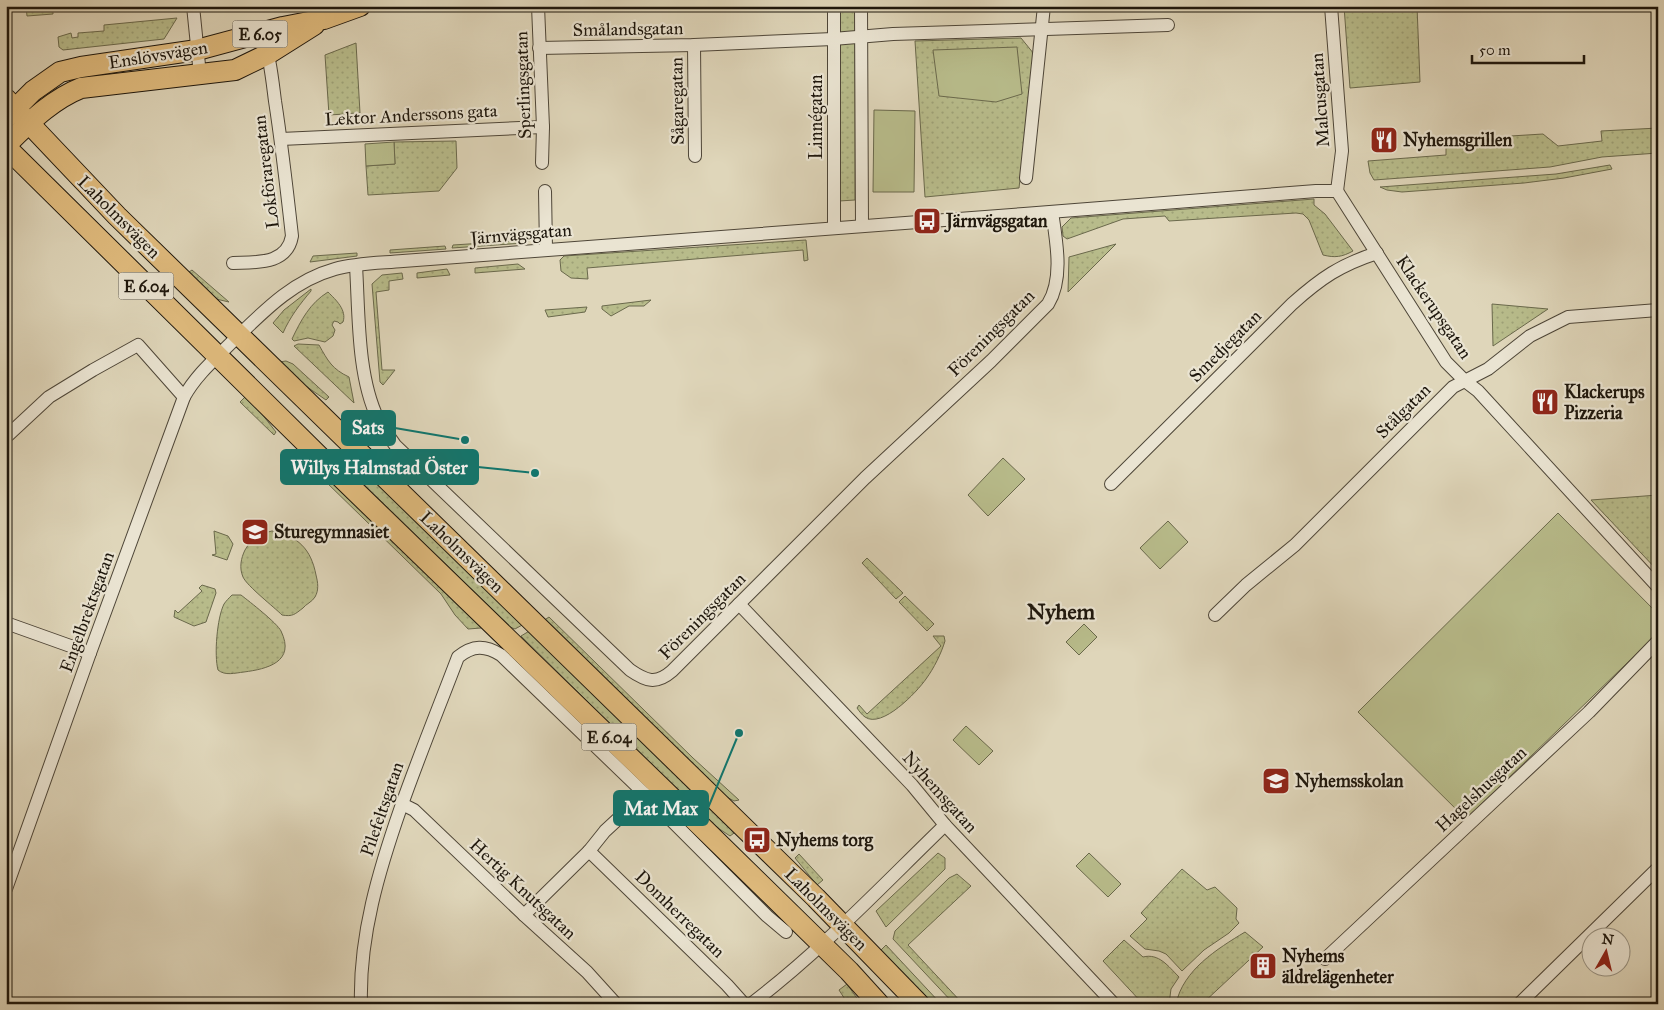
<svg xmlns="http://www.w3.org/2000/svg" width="1664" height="1010" font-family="'IM FELL Great Primer',serif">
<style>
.grass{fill:url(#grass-dots);stroke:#6a694c}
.green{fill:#b8bc8b;stroke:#6a694c}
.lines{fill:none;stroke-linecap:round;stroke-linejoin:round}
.minor-casing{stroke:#4e4638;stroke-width:14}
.trunk-casing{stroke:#1d160c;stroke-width:22}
.minor{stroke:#eae4d2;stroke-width:12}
.trunk{stroke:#e0bb7d;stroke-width:20}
.labels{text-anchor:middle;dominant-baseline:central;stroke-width:4.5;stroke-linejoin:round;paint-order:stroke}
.shield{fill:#eae4d2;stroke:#5a5447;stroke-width:1}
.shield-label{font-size:16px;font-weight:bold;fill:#1d160c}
.street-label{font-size:18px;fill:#1d160c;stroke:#eae4d2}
.poi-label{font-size:18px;font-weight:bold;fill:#1d160c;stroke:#eae4d2;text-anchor:start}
.district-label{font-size:22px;font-weight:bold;fill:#1d160c;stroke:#eae4d2}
.leader{fill:none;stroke:#0f766e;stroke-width:2}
.callout-dot{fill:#0f766e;stroke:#eae4d2;stroke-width:2}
.callout{fill:#0f766e;stroke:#0f766e;stroke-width:2}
.callout-label{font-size:19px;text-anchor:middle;font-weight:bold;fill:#fff}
</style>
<defs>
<pattern id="grass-dots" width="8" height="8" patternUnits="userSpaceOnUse" patternTransform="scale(1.25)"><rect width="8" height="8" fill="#b8bc8b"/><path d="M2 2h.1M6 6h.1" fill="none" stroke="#9ea177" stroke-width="1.8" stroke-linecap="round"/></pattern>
</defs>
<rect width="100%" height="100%" fill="#dfd6ba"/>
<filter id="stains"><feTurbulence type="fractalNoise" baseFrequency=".004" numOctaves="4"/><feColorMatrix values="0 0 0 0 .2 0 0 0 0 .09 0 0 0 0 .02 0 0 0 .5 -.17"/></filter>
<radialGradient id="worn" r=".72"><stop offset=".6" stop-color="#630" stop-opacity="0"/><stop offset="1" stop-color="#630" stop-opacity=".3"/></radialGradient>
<g class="grass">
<path d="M26,6H56L53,7V14L27,16Z"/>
<path d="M840,6H856L855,33L844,34L839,31Z"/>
<path d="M1344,6H1417L1420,82L1350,88Z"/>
<path d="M177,18L164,39L63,50L59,47L58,37L71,33L72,38L78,37V33L104,31V25Z"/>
<path d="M1021,38L1034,54L1019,188L925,197L915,41Z"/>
<path d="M356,43L360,113L329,115L325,55Z"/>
<path d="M855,43V200L839,201V44Z"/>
<path d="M1658,128V153L1602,157L1550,167L1374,180L1370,173L1368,161L1446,155V140L1543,134L1558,146L1602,141L1601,131Z"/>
<path d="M456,141L457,168L439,191L368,195L366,166L395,164L394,142Z"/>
<path d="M1610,165L1612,169L1564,178L1524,183L1402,192L1387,190L1380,187L1556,174Z"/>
<path d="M1314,199V205L1325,214L1353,251C1342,257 1335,258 1323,255L1309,220L1303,214L1296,213L1169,221L1165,216L1123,219L1067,239L1063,236L1062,227L1071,218Z"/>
<path d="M531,240L525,243L452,248L453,245Z"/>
<path d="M806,240L808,260L804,261L803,250L587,268L588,279L571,278L561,271L560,260L564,256Z"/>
<path d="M1116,244L1068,292L1069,257Z"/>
<path d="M445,246L446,249L390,253V250Z"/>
<path d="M357,253V256L310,262L313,256Z"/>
<path d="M518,264L525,269L475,273V268Z"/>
<path d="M447,269L450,275L417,278V273Z"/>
<path d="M192,270L229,302L216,299L193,279L189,272Z"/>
<path d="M402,273L403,279L389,281V290L376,292L382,370H395L383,385L380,382L372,284L382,275Z"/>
<path d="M311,289V291C300,304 290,317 283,333L273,323L284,310Z"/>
<path d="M328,292C336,300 347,310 343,322L340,324L338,322L334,321L332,325L335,330L333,336L325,342L308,338L294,341L292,339C301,320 310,303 328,292Z"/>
<path d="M651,300L644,306H629L611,316L602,309V306Z"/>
<path d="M1492,304L1548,309L1493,346Z"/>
<path d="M587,307L585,312L548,317L545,310Z"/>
<path d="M298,344L319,345C328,361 332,369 349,377L354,403L294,346Z"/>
<path d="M286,361L293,364L329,397L326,400L300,382L279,362Z"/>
<path d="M247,395L276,432L274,435L240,402Z"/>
<path d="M355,459L524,624L515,629L510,627L346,467Z"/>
<path d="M326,478L347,494L484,626L481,628L468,629L455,615L441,594L324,480Z"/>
<path d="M1658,495V571L1591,500Z"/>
<path d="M214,531L228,536L233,544L227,560L212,555L216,554Z"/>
<path d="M272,531C298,536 311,549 316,575C318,583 319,590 315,597C312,602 306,604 303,608C295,614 293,617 282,615C274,607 247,586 243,577C239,568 241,558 245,550C252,538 259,534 272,531Z"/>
<path d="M867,558L903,593L896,599L862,563Z"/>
<path d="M202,585L215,589L216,593L206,622L194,626L174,617L175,610L178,613L202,591L199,588Z"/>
<path d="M232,595H241C250,602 277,623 281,631C296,662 267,669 244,672C235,673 225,676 218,670C214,655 217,618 224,604C226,601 229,598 232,595Z"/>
<path d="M905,596L934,624L927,631L899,602Z"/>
<path d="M549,617L693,758L739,800L734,801L725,796L543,621Z"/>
<path d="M531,630L737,831L730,836L712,824L521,636Z"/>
<path d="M933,636H944L945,641C941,654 934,668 926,679C917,692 882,729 865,717C862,715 859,711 857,708L859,705L867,714L941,646Z"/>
<path d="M938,853L945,858V869L886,927L876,911Z"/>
<path d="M799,854L823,880L817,885L795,858Z"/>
<path d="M1182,869L1207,890L1215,887L1237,908L1236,919L1239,923L1229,933L1204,950L1182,971L1166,954L1159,951L1145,949L1130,936L1147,919L1141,913Z"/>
<path d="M957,874L971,886L908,945L963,1004H954L893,939L895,931L949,878Z"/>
<path d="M1245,932L1263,947L1202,1004H1176C1183,970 1217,949 1245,932Z"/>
<path d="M1124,940L1143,957C1159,953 1168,966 1179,977L1171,989L1169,1004H1143L1103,961Z"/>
<path d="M886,945L941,1004H932L881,950Z"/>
<path d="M847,984L861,1004H848L839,990Z"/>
</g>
<g class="green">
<path d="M1017,47L1022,94L996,102L939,96L933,50Z"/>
<path d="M874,110L915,111L914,192H873Z"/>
<path d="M394,142L395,164L366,166L365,144Z"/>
<path d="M1003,458L1025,479L988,516L968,495Z"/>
<path d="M1558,513L1658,614L1656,635L1466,819L1358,712Z"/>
<path d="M1168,521L1188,542L1160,569L1140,548Z"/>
<path d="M1084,624L1097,637L1079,655L1066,642Z"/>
<path d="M966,726L993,751L979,765L953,740Z"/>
<path d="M1089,853L1121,884L1108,897L1076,866Z"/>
</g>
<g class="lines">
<defs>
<g id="minor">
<path d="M193,6L200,75"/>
<path d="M538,6L543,127L542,163"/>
<path d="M834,6V228"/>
<path d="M861,6L862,226"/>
<path d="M1331,6L1342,151L1337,191"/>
<path d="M694,45L695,156"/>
<path d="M539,48L694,45L833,39L893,34L1168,25"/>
<path d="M281,139L543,127"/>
<path d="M1026,178L1044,6"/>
<path d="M545,191L546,249"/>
<path d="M1337,191L1446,362L1465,381L1478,391L1658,587"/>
<path d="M233,263C256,262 287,265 292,236C287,191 282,146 275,101C272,78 270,55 261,33"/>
<path d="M356,266C359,313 357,376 378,419C382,428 389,436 395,445L630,670C646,681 656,685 672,671L865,478L991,361L1048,304C1064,278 1056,240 1052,212"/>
<path d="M6,437L49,397L93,370L138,345L184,397"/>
<path d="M1111,484L1292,304C1321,278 1340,265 1377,253"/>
<path d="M739,604L912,785L945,825L1114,1004"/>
<path d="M1215,615L1246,585L1295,545L1453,387L1488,369L1530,336L1568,317L1658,310"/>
<path d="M6,623L90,653"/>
<path d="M402,804L414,810L524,915L587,972L616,1004"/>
<path d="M589,851L727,985L744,1004"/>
<path d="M6,889L90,653L184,397C196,375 215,359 232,342C263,312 292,281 335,269C356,263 381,263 403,261L1024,214L1316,191H1337"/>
<path d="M524,915L589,851L605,831L645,794"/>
<path d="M1325,959L1589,712L1658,641"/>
<path d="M361,1004C359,936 379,870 401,807C419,756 439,707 458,657C473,645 485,645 501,655L645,794L767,916L786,932"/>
<path d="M751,1004C821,951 882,886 945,825"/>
<path d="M1519,1004L1658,868"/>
</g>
<g id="trunk">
<path d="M6,99L117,216L816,898L919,1004"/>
<path d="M7,117L33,91L60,72L81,67L197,50L283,27L324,19L360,6"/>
<path d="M6,145C29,123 51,100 81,88L235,70L268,54L314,25"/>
<path d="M6,147L321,458L709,834L849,971L879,1004"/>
</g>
</defs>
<use href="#minor" class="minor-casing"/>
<use href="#trunk" class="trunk-casing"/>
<use href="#minor" class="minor"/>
<use href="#trunk" class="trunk"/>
</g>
<defs>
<symbol id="restaurant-square" viewBox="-11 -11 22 22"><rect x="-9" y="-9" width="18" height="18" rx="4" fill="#8f2418" stroke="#eae4d2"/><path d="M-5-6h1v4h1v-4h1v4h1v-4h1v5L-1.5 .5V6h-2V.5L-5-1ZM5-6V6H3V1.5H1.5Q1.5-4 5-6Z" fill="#fff"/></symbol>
<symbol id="bus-square" viewBox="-11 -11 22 22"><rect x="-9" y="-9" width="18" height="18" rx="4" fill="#8f2418" stroke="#eae4d2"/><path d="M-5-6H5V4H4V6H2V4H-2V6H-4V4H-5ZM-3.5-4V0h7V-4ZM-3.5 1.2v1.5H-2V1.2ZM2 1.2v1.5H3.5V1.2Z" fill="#fff"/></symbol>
<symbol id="school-square" viewBox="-11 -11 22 22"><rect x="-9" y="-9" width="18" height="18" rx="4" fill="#8f2418" stroke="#eae4d2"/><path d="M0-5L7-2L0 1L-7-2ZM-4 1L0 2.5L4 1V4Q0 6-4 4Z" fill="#fff"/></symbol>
<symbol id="building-square" viewBox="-11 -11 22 22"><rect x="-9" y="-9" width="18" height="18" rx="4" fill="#8f2418" stroke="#eae4d2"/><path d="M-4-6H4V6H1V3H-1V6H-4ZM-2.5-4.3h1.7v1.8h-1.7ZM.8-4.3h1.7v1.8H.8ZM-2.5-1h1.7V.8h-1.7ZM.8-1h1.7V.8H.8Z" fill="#fff"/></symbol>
</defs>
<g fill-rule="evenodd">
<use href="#restaurant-square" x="1368" y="124" width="32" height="32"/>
<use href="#bus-square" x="911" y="205" width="32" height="32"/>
<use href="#restaurant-square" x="1529" y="386" width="32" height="32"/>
<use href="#school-square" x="239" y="516" width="32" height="32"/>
<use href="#school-square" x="1260" y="765" width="32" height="32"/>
<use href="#bus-square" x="741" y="824" width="32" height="32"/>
<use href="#building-square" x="1247" y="950" width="32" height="32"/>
</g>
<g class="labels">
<g class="shield">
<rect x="232.5" y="20.5" width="55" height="27" rx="4"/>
<rect x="118.5" y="272.5" width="55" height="27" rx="4"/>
<rect x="581.5" y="723.5" width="55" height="27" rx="4"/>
</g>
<g class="shield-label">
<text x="260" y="34">E 6.05</text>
<text x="146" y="286">E 6.04</text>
<text x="609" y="737">E 6.04</text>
</g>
<g class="street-label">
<text transform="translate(628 29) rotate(-1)">Smålandsgatan</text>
<text transform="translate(158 55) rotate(-9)">Enslövsvägen</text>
<text transform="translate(523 85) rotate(-92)">Sperlingsgatan</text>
<text transform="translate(1320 100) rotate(-94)">Malcusgatan</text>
<text transform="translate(677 101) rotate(-91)">Sågaregatan</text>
<text transform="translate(411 115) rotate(-3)">Lektor Anderssons gata</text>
<text transform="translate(816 117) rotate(-90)">Linnégatan</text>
<text transform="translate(266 172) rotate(-97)">Lokföraregatan</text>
<text transform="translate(119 217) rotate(45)">Laholmsvägen</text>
<text transform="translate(521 234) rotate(-5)">Järnvägsgatan</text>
<text transform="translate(1434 307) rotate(56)">Klackerupsgatan</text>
<text transform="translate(991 333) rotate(-45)">Föreningsgatan</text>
<text transform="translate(1225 346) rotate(-45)">Smedjegatan</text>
<text transform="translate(1403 411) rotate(-45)">Stålgatan</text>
<text transform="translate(462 552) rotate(44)">Laholmsvägen</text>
<text transform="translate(87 612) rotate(-70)">Engelbrektsgatan</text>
<text transform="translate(702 616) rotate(-45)">Föreningsgatan</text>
<text transform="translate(1481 789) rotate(-43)">Hagelshusgatan</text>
<text transform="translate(940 792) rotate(48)">Nyhemsgatan</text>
<text transform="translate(382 809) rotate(-71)">Pilefeltsgatan</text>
<text transform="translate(523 889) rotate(43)">Hertig Knutsgatan</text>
<text transform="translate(826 909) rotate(45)">Laholmsvägen</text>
<text transform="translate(680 914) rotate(44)">Domherregatan</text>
</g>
<g class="poi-label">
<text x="1403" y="140">Nyhemsgrillen</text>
<text x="946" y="221">Järnvägsgatan</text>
<text x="1564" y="392">Klackerups<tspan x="1564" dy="21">Pizzeria</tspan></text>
<text x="274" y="532">Sturegymnasiet</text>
<text x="1295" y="781">Nyhemsskolan</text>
<text x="776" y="840">Nyhems torg</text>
<text x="1282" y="956">Nyhems<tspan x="1282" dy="21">äldrelägenheter</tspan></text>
</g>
<g class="district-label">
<text x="1061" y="611">Nyhem</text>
</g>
</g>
<path class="leader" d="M465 440L395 428M535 473L478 467M739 733L708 808"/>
<g class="callout-dot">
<circle cx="465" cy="440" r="5"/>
<circle cx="535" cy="473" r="5"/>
<circle cx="739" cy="733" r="5"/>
</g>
<g class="callout">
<rect x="342" y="411" width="53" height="34" rx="5"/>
<rect x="281" y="450" width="197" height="34" rx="5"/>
<rect x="614" y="791" width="94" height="34" rx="5"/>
</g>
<g class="callout-label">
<text x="368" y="434">Sats</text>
<text x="379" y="474">Willys Halmstad Öster</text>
<text x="661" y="815">Mat Max</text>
</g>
<rect width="1664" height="1010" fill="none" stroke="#dfd6ba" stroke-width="25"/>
<rect x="8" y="8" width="1649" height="995" fill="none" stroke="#1d160c" stroke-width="2.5"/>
<rect x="12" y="12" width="1639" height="985" fill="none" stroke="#1d160c"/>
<g transform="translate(1606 952) rotate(8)"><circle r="24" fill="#eae4d2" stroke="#989283"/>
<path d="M0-4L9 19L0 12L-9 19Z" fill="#8f2418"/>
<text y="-8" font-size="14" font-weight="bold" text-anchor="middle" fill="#1d160c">N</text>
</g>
<path d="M1472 55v8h112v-8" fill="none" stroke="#1d160c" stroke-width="2.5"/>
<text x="1479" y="55" font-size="15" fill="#1d160c" stroke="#eae4d2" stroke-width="4" paint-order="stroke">50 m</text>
<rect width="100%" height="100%" filter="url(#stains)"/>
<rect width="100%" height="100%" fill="url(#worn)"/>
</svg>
